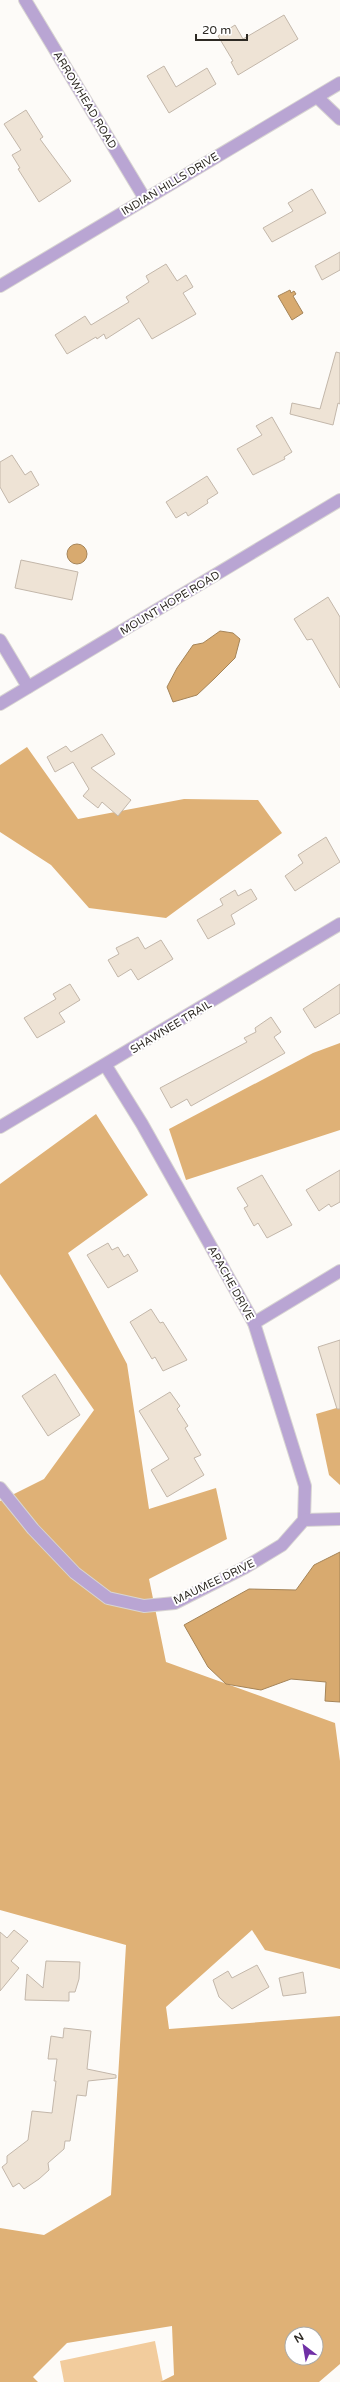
<svg xmlns="http://www.w3.org/2000/svg" width="340" height="2382" font-family="'Varela Round',sans-serif">
<style>
.green{fill:#f2cc9d}
.forest{fill:#dfb176;fill-rule:evenodd}
.water{fill:#d8aa6f;stroke:#a58458}
.building{fill:#eee3d5;stroke:#c3b7aa}
.lines{fill:none;stroke-linecap:round;stroke-linejoin:round}
.minor-casing{stroke:#d8d5d2;stroke-width:14}
.minor{stroke:#b9a5d3;stroke-width:12}
.labels{text-anchor:middle;dominant-baseline:central;stroke-width:4;stroke-linejoin:round;paint-order:stroke}
.street-label{font-size:11px;fill:#2e2a24;stroke:#fff}
</style>
<rect width="100%" height="100%" fill="#fdfbf8"/>
<path class="green" d="M155,2341L163,2382H64L60,2361Z"/>
<g class="forest">
<path d="M27,747L78,819L184,799L258,800L282,833L166,918L89,908L51,865L0,832V765Z"/>
<path d="M340,1043V1130L186,1180L169,1129L313,1053Z"/>
<path d="M96,1114L148,1195L68,1253L127,1364L149,1509L216,1488L227,1539L149,1579L166,1662L335,1723L340,1761V1969L265,1950L252,1930L166,2007L169,2029L340,2016V2364L319,2382H160L174,2375L172,2326L67,2343L33,2377L38,2382H0V2228L44,2235L111,2195L126,1945L0,1910V1501L44,1479L94,1410L0,1274V1184ZM292,2334H316V2358H292Z"/>
<path d="M340,1407V1485L329,1475L316,1414Z"/>
</g>
<g class="water">
<path d="M290,290L291,293L294,291L296,294L293,296L303,313L292,320L278,296Z"/>
<circle cx="77" cy="554" r="10"/>
<path d="M220,631L233,633L240,639L235,658L215,678L197,695L173,702L167,687L177,668L193,645L203,643Z"/>
<path d="M340,1552V1702L325,1701L326,1682L291,1679L261,1690L226,1684L208,1667L184,1625L249,1589L296,1590L314,1565Z"/>
</g>
<g class="building">
<path d="M284,15L298,39L238,75L231,62L233,61L218,36L235,25L243,39Z"/>
<path d="M164,66L176,87L207,68L216,84L169,113L147,76Z"/>
<path d="M26,110L43,137L40,139L71,181L39,202L18,169L20,168L12,155L21,150L4,124Z"/>
<path d="M312,189L326,213L272,242L263,228L293,211L288,203Z"/>
<path d="M340,252V270L322,280L315,266Z"/>
<path d="M166,264L177,281L186,275L193,287L183,293L196,314L152,339L139,318L106,339L104,334L97,339L96,337L67,354L55,335L85,316L91,325L129,302L126,297L149,282L146,276Z"/>
<path d="M336,352L340,353V404L338,403L333,425L290,414L292,403L320,409Z"/>
<path d="M272,417L292,452L284,457L285,459L253,475L237,449L262,435L256,426Z"/>
<path d="M12,455L25,475L31,471L39,485L9,503L0,487V462Z"/>
<path d="M207,476L218,493L207,500L208,503L188,516L186,512L176,518L166,502Z"/>
<path d="M21,560L78,572L72,600L15,588Z"/>
<path d="M328,597L340,617V688L312,639L307,640L294,619Z"/>
<path d="M102,734L115,754L91,768L131,800L118,816L102,802L98,808L83,796L89,789L73,762L55,772L47,757L66,746L71,752Z"/>
<path d="M326,837L340,862L295,891L285,876L303,863L298,855Z"/>
<path d="M251,889L257,899L231,915L235,924L208,939L197,920L223,905L220,899L235,890L238,896Z"/>
<path d="M138,937L145,949L161,940L173,959L138,980L131,969L118,977L108,960L119,954L116,948Z"/>
<path d="M70,984L80,1000L59,1013L65,1022L37,1038L24,1018L56,999L53,994Z"/>
<path d="M340,984V1013L315,1028L303,1009Z"/>
<path d="M271,1017L281,1032L274,1037L285,1053L191,1106L187,1099L171,1108L160,1088L247,1042L244,1038L256,1032L255,1028Z"/>
<path d="M340,1170V1202L331,1207L329,1204L319,1211L306,1190Z"/>
<path d="M262,1175L292,1225L267,1238L258,1223L254,1226L244,1208L248,1206L237,1188Z"/>
<path d="M108,1243L112,1250L118,1247L124,1257L128,1254L138,1271L108,1288L87,1255Z"/>
<path d="M151,1309L160,1323L163,1322L187,1360L163,1371L155,1357L152,1359L130,1322Z"/>
<path d="M340,1340V1409H337L318,1347Z"/>
<path d="M55,1374L80,1415L48,1436L22,1396Z"/>
<path d="M170,1392L180,1406L177,1409L188,1426L185,1428L201,1455L194,1458L204,1475L167,1497L151,1470L169,1459L139,1411Z"/>
<path d="M14,1930L28,1941L11,1961L19,1968L0,1991V1932L7,1938Z"/>
<path d="M46,1961L80,1962L79,1979L75,1992H69V2001L25,2000L27,1974L43,1988Z"/>
<path d="M257,1965L269,1987L232,2009L219,1997L213,1980L228,1971L232,1978Z"/>
<path d="M303,1972L306,1993L283,1996L279,1978Z"/>
<path d="M64,2028L91,2031L87,2069L116,2075V2078L88,2081L86,2096L77,2095L70,2141H65L64,2149L48,2163L49,2170L39,2179L24,2189L19,2183L13,2187L2,2167L7,2163V2156L28,2140L32,2111L52,2113L56,2081H54L57,2059H48L51,2036L63,2038Z"/>
</g>
<g class="lines">
<defs>
<g id="minor">
<path d="M25,0L145,199"/>
<path d="M317,97L340,119"/>
<path d="M0,286L340,83"/>
<path d="M0,640L28,687"/>
<path d="M0,704L340,500"/>
<path d="M106,1066L142,1124L254,1323L305,1486L304,1520"/>
<path d="M0,1127L340,924"/>
<path d="M254,1323L340,1271"/>
<path d="M0,1488L33,1529L75,1573L108,1598L144,1606L175,1603L244,1568L282,1545L304,1520L340,1519"/>
</g>
</defs>
<use href="#minor" class="minor-casing"/>
<use href="#minor" class="minor"/>
</g>
<g class="labels">
<g class="street-label">
<text transform="translate(85 100) rotate(59)">ARROWHEAD ROAD</text>
<text transform="translate(170 184) rotate(-31)">INDIAN HILLS DRIVE</text>
<text transform="translate(170 603) rotate(-31)">MOUNT HOPE ROAD</text>
<text transform="translate(171 1027) rotate(-31)">SHAWNEE TRAIL</text>
<text transform="translate(231 1283) rotate(61)">APACHE DRIVE</text>
<text transform="translate(214 1582) rotate(-26)">MAUMEE DRIVE</text>
</g>
</g>
<g transform="translate(304 2346) rotate(329)"><circle r="19" fill="#ffffff" stroke="#abaaa7"/>
<path d="M0-3L7 15L0 10L-7 15Z" fill="#7030a6"/>
<text y="-6" font-size="11" font-weight="bold" text-anchor="middle" fill="#2e2a24">N</text>
</g>
<path d="M196 34v6h51v-6" fill="none" stroke="#2e2a24" stroke-width="2"/>
<text x="202" y="34" font-size="12" fill="#2e2a24" stroke="#ffffff" stroke-width="3" paint-order="stroke">20 m</text>
</svg>
